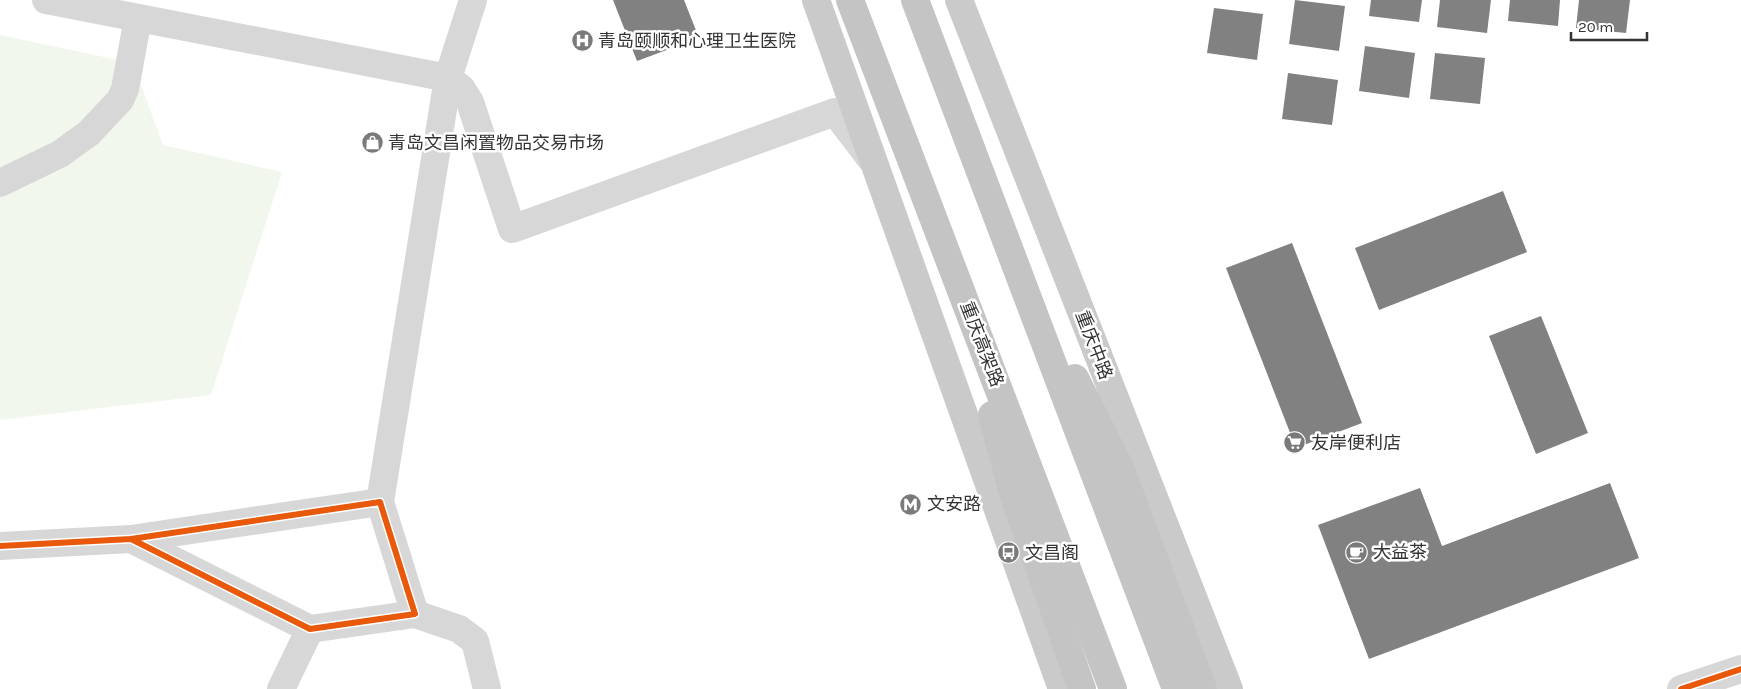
<svg xmlns="http://www.w3.org/2000/svg" width="1741" height="689" font-family="Karla,'Noto Sans SC',sans-serif">
<style>
.green{fill:#f2f7ee}
.building{fill:#818181}
.lines{fill:none;stroke-linecap:round;stroke-linejoin:round}
.minor{stroke:#d7d7d7;stroke-width:28}
.major{stroke:#cacaca;stroke-width:28}
.highway{stroke:#c4c4c4;stroke-width:28}
.cycleway-casing{stroke:#fff;stroke-width:9}
.cycleway{stroke:#e8590c;stroke-width:6}
.labels{text-anchor:middle;dominant-baseline:central;stroke-width:5;stroke-linejoin:round;paint-order:stroke}
.poi-label{font-size:18px;fill:#333;stroke:#fff;text-anchor:start}
.street-label{font-size:18px;fill:#333;stroke:#fff}
</style>
<rect width="100%" height="100%" fill="#fff"/>
<path class="green" d="M0,35L133,63L163,145L282,172L211,395L0,420Z"/>
<g class="building">
<path d="M613,0H684L699,38L637,61Z"/>
<path d="M1295,0L1345,6L1339,51L1289,44Z"/>
<path d="M1371,0H1422L1419,22L1369,16Z"/>
<path d="M1440,0H1491L1487,33L1437,27Z"/>
<path d="M1510,0H1560L1558,26L1508,21Z"/>
<path d="M1579,0H1630L1626,33L1576,28Z"/>
<path d="M1214,8L1263,14L1257,60L1207,53Z"/>
<path d="M1365,46L1415,53L1409,98L1359,91Z"/>
<path d="M1435,53L1485,58L1480,104L1430,99Z"/>
<path d="M1288,73L1338,80L1332,125L1282,119Z"/>
<path d="M1503,191L1527,252L1379,310L1355,248Z"/>
<path d="M1292,243L1362,423L1296,448L1226,268Z"/>
<path d="M1541,316L1588,433L1536,454L1489,336Z"/>
<path d="M1610,483L1639,558L1369,659L1318,525L1420,488L1442,546Z"/>
</g>
<g class="lines">
<g class="minor">
<path d="M46,0L448,78L462,89L470,102L512,229L835,112L870,158"/>
<path d="M0,183L60,154L89,133L120,100L125,89L138,18"/>
<path d="M131,539L310,629L415,614L380,502L448,78L473,0"/>
<path d="M0,546L131,539L380,502"/>
<path d="M415,614L459,629L475,641L487,689"/>
<path d="M281,689L310,629"/>
<path d="M1681,689L1741,669"/>
</g>
<g class="major">
<path d="M816,0L1062,689"/>
<path d="M959,0L1229,689"/>
</g>
<g class="highway">
<path d="M850,0L1113,689"/>
<path d="M915,0L1176,689"/>
<path d="M1075,378L1120,468L1203,689"/>
<path d="M992,415L1014,496L1082,689"/>
</g>
<defs>
<g id="cycleway">
<path d="M0,546L131,539L380,502L415,614L310,629L131,539"/>
<path d="M1681,689L1741,669"/>
</g>
</defs>
<use href="#cycleway" class="cycleway-casing"/>
<use href="#cycleway" class="cycleway"/>
</g>
<defs>
<symbol id="hospital-disc" viewBox="-11 -11 22 22"><circle r="9.5" fill="#7a7a7a" stroke="#fff"/><path d="M-5-5h3v3.5h4V-5h3V5h-3V1.5h-4V5h-3Z" fill="#fff"/></symbol>
<symbol id="shop-disc" viewBox="-11 -11 22 22"><circle r="9.5" fill="#7a7a7a" stroke="#fff"/><path d="M-5-2.5h2.3a2.7 3.5 0 0 1 5.4 0H5L5.5 6h-11ZM-1.5-2.5h3a1.5 2.3 0 0 0-3 0Z" fill="#fff"/></symbol>
<symbol id="supermarket-disc" viewBox="-11 -11 22 22"><circle r="9.5" fill="#7a7a7a" stroke="#fff"/><path d="M-6-5.5h2.5l.6 2H6L4.5 2H-2.5L-4.4-4H-6ZM-1.5 3.2a1.3 1.3 0 1 0 .1 0ZM3 3.2a1.3 1.3 0 1 0 .1 0Z" fill="#fff"/></symbol>
<symbol id="metro-disc" viewBox="-11 -11 22 22"><circle r="9.5" fill="#7a7a7a" stroke="#fff"/><path d="M-5.5 5V-5H-3L0 0L3-5H5.5V5H3V-.5L0 4L-3-.5V5Z" fill="#fff"/></symbol>
<symbol id="cafe-disc" viewBox="-11 -11 22 22"><circle r="9.5" fill="#7a7a7a" stroke="#fff"/><path d="M-5.5-4.5H6V0H3Q3 3.5 0 3.5H-2.5Q-5.5 3.5-5.5 0ZM3-3.2v2h1.7v-2ZM-6 4.5H4V6H-6Z" fill="#fff"/></symbol>
<symbol id="bus-disc" viewBox="-11 -11 22 22"><circle r="9.5" fill="#7a7a7a" stroke="#fff"/><path d="M-5-6H5V4H4V6H2V4H-2V6H-4V4H-5ZM-3.5-4V0h7V-4ZM-3.5 1.2v1.5H-2V1.2ZM2 1.2v1.5H3.5V1.2Z" fill="#fff"/></symbol>
</defs>
<g fill-rule="evenodd">
<use href="#hospital-disc" x="570" y="28" width="25" height="25"/>
<use href="#shop-disc" x="360" y="130" width="25" height="25"/>
<use href="#supermarket-disc" x="1282" y="430" width="25" height="25"/>
<use href="#metro-disc" x="898" y="492" width="25" height="25"/>
<use href="#cafe-disc" x="1344" y="540" width="25" height="25"/>
<use href="#bus-disc" x="996" y="540" width="25" height="25"/>
</g>
<g class="labels">
<g class="poi-label">
<text x="598" y="41">青岛颐顺和心理卫生医院</text>
<text x="388" y="143">青岛文昌闲置物品交易市场</text>
<text x="1311" y="443">友岸便利店</text>
<text x="927" y="504">文安路</text>
<text x="1373" y="552">大益茶</text>
<text x="1025" y="553">文昌阁</text>
</g>
<g class="street-label">
<text transform="translate(982 344) rotate(69)">重庆高架路</text>
<text transform="translate(1094 345) rotate(69)">重庆中路</text>
</g>
</g>
<path d="M1571 32v8h76v-8" fill="none" stroke="#333333" stroke-width="2.5"/>
<text x="1578" y="32" font-size="15" fill="#333333" stroke="#ffffff" stroke-width="4" paint-order="stroke">20 m</text>
</svg>
